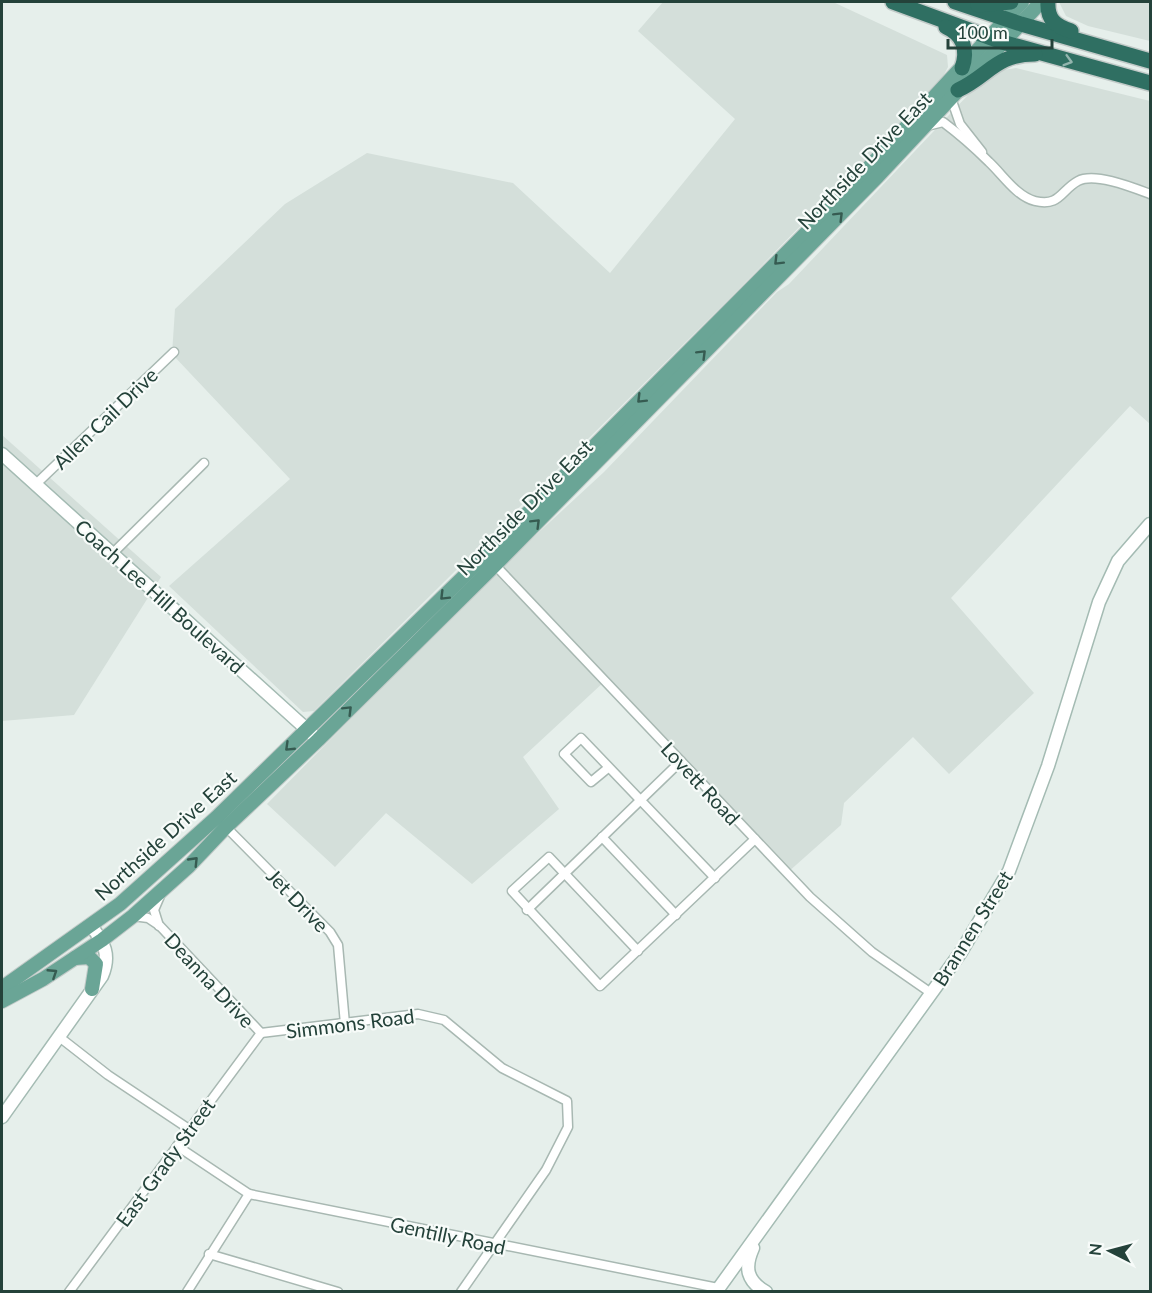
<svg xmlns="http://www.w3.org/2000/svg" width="1152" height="1293" font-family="Lato,sans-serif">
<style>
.built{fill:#d4dfda}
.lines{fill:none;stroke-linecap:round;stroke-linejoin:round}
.street-casing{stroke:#a8b8b2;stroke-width:11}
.secondary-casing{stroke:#a4bbb3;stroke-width:15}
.primary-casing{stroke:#c2cac8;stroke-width:16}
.highway-casing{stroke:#c2cac8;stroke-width:18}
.street{stroke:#fff;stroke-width:8}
.secondary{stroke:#fff;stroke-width:12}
.primary{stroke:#6aa596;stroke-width:14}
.highway{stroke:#2f6f62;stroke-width:15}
.oneway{stroke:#93b5ae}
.oneway2{stroke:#365b51}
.labels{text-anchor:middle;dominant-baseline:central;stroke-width:4.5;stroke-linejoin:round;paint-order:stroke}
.street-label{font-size:20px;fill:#24423a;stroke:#f7fbf9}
</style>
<rect width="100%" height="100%" fill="#e6efeb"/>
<g class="built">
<path d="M663,2H833L947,55L948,67L939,84L727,301L314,711L303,712L169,586L290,479L172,354L175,309L285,204L367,153L513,183L610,273L735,119L638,31Z"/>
<path d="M1059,2H1150V41L1088,26L1066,16Z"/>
<path d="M1016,68L1150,101V424L1130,406L951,598L1034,693L949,774L913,737L844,803L841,825L787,873L605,681L523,757L559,809L472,884L386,813L335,867L267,804L485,582L604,472L777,292L789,284L986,76L998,71Z"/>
<path d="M2,435L161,577L74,715L2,721Z"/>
</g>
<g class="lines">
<defs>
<g id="street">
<path d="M951,98L960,124L982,152"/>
<path d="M927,126L943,122C959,134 975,148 989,162C1003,175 1016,196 1035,201C1060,207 1061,190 1078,181C1095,172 1134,188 1150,194"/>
<path d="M36,484L174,352"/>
<path d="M113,553L204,463"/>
<path d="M494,564L810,897L872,952L931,993"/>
<path d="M608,768L591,782L564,754L581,738L715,878"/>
<path d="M226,827L330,932L338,945L345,1024"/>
<path d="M602,837L676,915"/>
<path d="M527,910L681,761"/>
<path d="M133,916L148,918L160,926L261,1033"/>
<path d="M159,926L154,910L160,896"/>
<path d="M638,951L549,857L512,891L600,986L755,839"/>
<path d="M261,1033L418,1014L444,1020L502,1068L567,1101L568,1127L546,1170L461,1292"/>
<path d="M58,1036L108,1075L189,1129"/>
<path d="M177,1146L249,1194L718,1288"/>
<path d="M209,1254L338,1292"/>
<path d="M69,1292L261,1033"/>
<path d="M187,1292L249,1194"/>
</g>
<g id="secondary">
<path d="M2,454L313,735"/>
<path d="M2,1117L102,976C111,955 104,942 91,926"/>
<path d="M753,1248C744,1268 747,1281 766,1292"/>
<path d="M716,1292L961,952L1009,871L1048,766L1099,602L1118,561L1150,524"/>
</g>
<g id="primary">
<path d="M75,958L89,957L96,964L92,989"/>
<path d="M2,988L120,904L216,818L486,555L835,204L1022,2"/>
<path d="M2,1001L43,979L102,940L133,916L189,866L226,827L318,740L495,565L878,176L1041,2"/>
</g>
<g id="highway">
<path d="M893,2L1002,42L1150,83"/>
<path d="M955,2L1021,24L1150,61"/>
<path d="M1048,2C1047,19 1055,26 1071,31"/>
<path d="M978,5L1011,2"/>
<path d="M946,27C964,35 968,51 962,68"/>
<path d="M958,90C989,76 995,54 1035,54"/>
</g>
</defs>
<use href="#street" class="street-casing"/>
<use href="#secondary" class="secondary-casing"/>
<use href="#primary" class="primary-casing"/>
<use href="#highway" class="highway-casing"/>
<use href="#street" class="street"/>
<use href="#secondary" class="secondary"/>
<use href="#primary" class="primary"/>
<use href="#highway" class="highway"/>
</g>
<defs><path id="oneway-chevron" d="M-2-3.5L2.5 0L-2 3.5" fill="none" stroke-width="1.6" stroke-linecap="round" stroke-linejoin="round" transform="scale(1.5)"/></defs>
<use class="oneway" href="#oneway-chevron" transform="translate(1068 61) rotate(16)"/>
<g class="oneway2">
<use href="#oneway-chevron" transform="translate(839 216) rotate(-45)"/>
<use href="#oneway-chevron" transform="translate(778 261) rotate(135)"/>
<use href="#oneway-chevron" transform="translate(702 354) rotate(-45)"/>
<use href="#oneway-chevron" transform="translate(641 399) rotate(135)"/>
<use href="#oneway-chevron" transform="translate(536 523) rotate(-45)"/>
<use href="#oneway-chevron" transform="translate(444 596) rotate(135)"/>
<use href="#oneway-chevron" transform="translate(348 710) rotate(-45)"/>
<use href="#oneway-chevron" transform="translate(289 747) rotate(136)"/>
<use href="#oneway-chevron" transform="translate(194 861) rotate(-46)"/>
<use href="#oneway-chevron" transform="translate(53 973) rotate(-33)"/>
</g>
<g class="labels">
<g class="street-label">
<text transform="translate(864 160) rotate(-46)">Northside Drive East</text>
<text transform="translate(105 418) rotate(-44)">Allen Cail Drive</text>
<text transform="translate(524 507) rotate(-45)">Northside Drive East</text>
<text transform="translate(160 596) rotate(42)">Coach Lee Hill Boulevard</text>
<text transform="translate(701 783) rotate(47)">Lovett Road</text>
<text transform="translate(165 835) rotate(-42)">Northside Drive East</text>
<text transform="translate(298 900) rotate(46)">Jet Drive</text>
<text transform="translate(972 928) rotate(-58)">Brannen Street</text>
<text transform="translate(210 980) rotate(47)">Deanna Drive</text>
<text transform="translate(350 1023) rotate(-7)">Simmons Road</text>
<text transform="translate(165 1162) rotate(-54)">East Grady Street</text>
<text transform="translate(448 1235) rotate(12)">Gentilly Road</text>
</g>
</g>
<rect width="1152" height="1293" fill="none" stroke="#24423a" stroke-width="6"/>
<g transform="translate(1110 1251) rotate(276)" stroke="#f7fbf9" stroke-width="4.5" paint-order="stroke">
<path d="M0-4.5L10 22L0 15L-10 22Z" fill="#24423a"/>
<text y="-9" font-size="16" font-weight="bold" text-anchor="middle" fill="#24423a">N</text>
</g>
<path d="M948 39v9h104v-9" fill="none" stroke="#24423a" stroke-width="3"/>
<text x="957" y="39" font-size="18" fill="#24423a" stroke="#f7fbf9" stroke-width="4.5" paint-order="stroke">100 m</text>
</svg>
